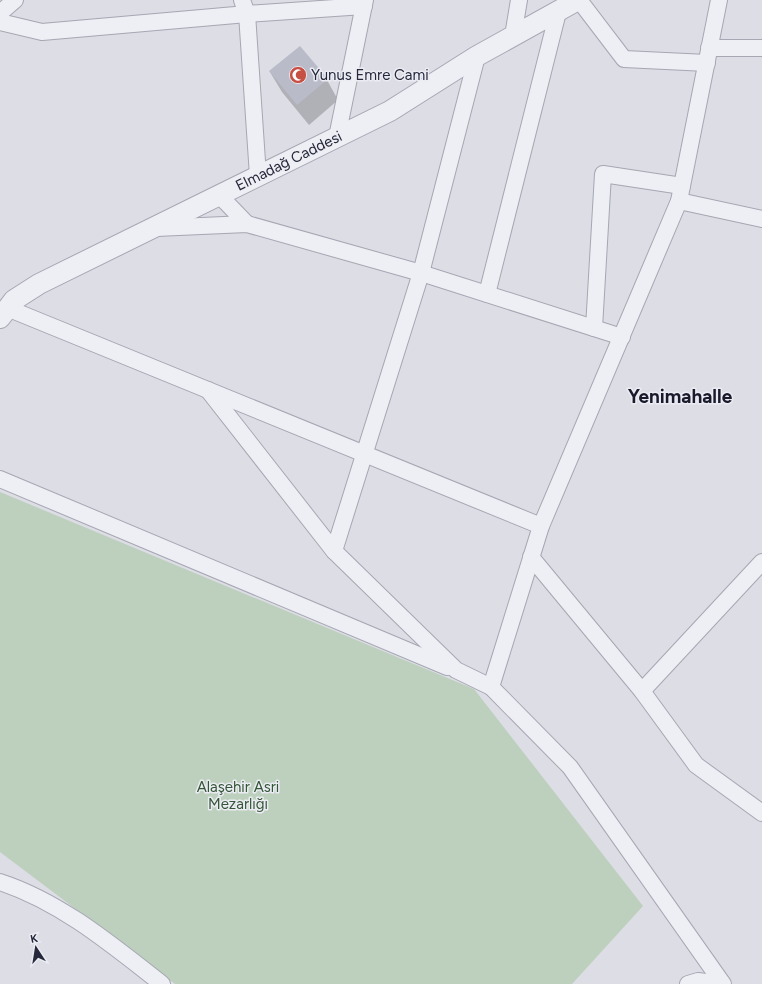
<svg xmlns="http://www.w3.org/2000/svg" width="762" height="984" font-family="Figtree,sans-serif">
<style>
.green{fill:#bdcfbd}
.shadow{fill:#0003}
.building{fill:#b9bbc8}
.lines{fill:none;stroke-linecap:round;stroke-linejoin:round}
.minor-casing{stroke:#a5a7b2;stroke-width:18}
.tertiary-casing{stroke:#a5a7b2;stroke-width:22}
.minor{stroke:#eeeff4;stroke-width:16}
.tertiary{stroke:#eeeff4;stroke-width:20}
.labels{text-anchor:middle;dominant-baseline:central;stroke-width:3;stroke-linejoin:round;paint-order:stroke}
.poi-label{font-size:15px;fill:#26293b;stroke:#ebecf3;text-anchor:start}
.street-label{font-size:15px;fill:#26293b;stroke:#ebecf3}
.park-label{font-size:15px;fill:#345636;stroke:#ebecf3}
.district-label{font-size:19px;font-weight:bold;fill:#191a2b;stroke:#ebecf3}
</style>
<rect width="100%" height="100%" fill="#dcdde5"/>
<path class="green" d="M0,492L474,689L643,906L572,984H175L0,852Z"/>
<path class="shadow" d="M270,72L327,80L338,100L309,125L282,92Z"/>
<path class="building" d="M300,46L328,79L297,105L269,71Z"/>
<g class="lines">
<defs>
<g id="minor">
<path d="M242,0L247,14L258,176"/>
<path d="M579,0L624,59L707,63"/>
<path d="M0,13L15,0"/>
<path d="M0,22L42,32L247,14L364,6"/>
<path d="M513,36L519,0"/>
<path d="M709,48H762"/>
<path d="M337,137L365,0"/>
<path d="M219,195L247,224"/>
<path d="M679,201L762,219"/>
<path d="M156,228L247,224L421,273L622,337"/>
<path d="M487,294L558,12"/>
<path d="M7,308L541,526"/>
<path d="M594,328L603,174L682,186"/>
<path d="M208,390L334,551L456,670L491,687L570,767L723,984"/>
<path d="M0,479L447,667"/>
<path d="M334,551L421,273L477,56"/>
<path d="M531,557L642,691L696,765L762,813"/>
<path d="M491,687L541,526L679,201L719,0"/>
<path d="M642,691L762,562"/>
<path d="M0,882C61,902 112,945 162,984"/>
<path d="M688,984L698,981L721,984"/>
</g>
<g id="tertiary">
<path id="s1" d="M0,318L14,300L39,284L390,111L477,56L578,0"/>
</g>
</defs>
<use href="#minor" class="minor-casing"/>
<use href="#tertiary" class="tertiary-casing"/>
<use href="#minor" class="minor"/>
<use href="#tertiary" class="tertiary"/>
</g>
<defs>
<symbol id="mosque-disc" viewBox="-11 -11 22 22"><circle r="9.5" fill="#c75044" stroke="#ebecf3"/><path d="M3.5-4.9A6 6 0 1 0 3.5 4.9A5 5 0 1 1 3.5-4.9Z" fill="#fff"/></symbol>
</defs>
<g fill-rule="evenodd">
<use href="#mosque-disc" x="288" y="65" width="20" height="20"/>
</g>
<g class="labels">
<g class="poi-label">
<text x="311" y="75">Yunus Emre Cami</text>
</g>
<g class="street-label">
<text stroke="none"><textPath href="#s1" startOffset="331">Elmadağ Caddesi</textPath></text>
</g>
<g class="park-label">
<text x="238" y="787">Alaşehir Asri<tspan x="238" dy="17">Mezarlığı</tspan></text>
</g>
<g class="district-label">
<text x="680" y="396">Yenimahalle</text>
</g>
</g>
<g transform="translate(36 948) rotate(348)" stroke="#ebecf3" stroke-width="3" paint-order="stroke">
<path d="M0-3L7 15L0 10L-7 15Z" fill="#26293b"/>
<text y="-6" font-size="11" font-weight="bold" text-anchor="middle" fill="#26293b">K</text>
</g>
</svg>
